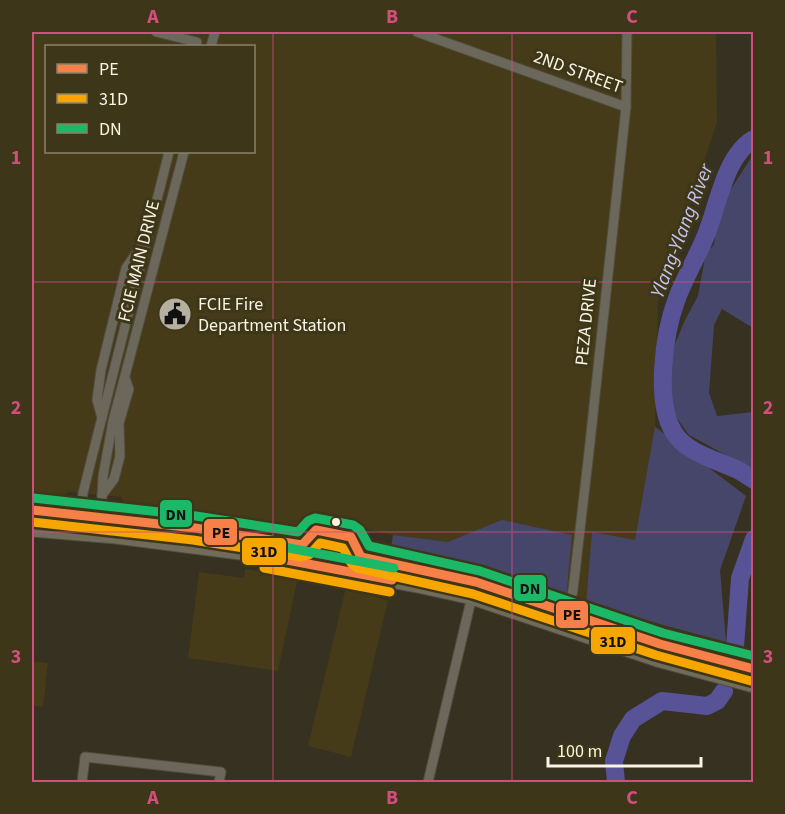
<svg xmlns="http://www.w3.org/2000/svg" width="785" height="814" font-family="'Source Sans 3',sans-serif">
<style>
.built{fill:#453b18;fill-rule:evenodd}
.green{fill:#46466a}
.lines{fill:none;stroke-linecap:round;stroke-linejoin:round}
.river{stroke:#575396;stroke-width:18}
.minor-casing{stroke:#504c3f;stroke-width:11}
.primary-casing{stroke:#504c3f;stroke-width:17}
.minor{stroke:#6b675a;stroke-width:9}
.primary{stroke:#716c59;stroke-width:15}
.bus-1-casing{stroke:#3e3618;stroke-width:14}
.bus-2-casing{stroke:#3e3618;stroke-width:14}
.bus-3-casing{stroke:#3e3618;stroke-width:14}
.bus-1{stroke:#f78048;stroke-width:9}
.bus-2{stroke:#f7a600;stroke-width:9}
.bus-3{stroke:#1ab867;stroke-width:9}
.grid{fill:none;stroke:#d04f7d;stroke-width:1.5;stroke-opacity:0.55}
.bus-dot{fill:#f9f4e3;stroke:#3e3618;stroke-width:2}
.labels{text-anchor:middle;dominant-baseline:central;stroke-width:6;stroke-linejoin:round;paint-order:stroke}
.street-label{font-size:18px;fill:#f9f4e3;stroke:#3e3618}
.poi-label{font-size:18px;fill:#f9f4e3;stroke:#3e3618;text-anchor:start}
.water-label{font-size:20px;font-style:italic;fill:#c4c5f0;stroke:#3e3618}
.line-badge{stroke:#3e3618;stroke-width:2}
.pale-badge-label{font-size:16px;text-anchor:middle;font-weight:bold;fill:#111}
.neatline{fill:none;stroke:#d04f7d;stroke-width:2}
.grid-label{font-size:20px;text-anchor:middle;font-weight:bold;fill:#d04f7d}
</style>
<rect width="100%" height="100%" fill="#363120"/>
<g class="built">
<path d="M32,32H716L717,122L658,302L655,426L746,496L720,570L726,642L566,599L478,572L390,554L393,535L305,517L301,536L133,513L129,511L121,497L68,492L59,501L32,498ZM46,46H254V152H46Z"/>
<path d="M245,569L298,577L278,671L188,658L199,572L244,578Z"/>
<path d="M346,587L388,601L351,757L308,746Z"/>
<path d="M32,661L48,663L43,707L32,706Z"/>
</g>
<g class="green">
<path d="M753,155V328L722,309L714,325L709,393L717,416L753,412V473L744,465L689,435L674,414L667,375L668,361L685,320L698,296L706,252L714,245L718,209Z"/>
<path d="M655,427L746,496L720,570L726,642L586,604L592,532L635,540Z"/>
<path d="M502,520L572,535L566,599L478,572L390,554L393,535L448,542Z"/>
</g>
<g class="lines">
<g class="river">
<path d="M754,139C725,155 718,206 706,235C697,258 684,278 676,301C664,334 655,400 673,431C685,453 717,460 738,470C744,473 748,477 754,480"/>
<path d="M735,647L740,578L754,539"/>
<path d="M616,782L614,761L622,736L633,719L662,701L707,706L717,701L724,691"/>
</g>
<defs>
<g id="minor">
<path d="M156,32L197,42"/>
<path d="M417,32L626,107"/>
<path d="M211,46L215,32"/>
<path d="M102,418L97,400L101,370L126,268L145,241"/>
<path d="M102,495L114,479L120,456L119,423L129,389L125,378"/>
<path d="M79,533L83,493L88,473L169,152"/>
<path d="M100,535L103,476L113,421L184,152"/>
<path d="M568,614L573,590L589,452L626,107L627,32"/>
<path d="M82,782L85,757L221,772L219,782"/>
<path d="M428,782L473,592"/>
</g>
<g id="primary">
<path d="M32,510L101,517L267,539L425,570L476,582L660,644L754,669"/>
<path d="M32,529L116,536L240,552L422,586L472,597L657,659L754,685"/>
</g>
</defs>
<use href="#minor" class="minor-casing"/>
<use href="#primary" class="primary-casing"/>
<use href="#minor" class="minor"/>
<use href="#primary" class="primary"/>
<defs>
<g id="bus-1">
<path d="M32,510L195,528L302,545L316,530L351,537L361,557L476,582L660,644L754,669"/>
<path d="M266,556L392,580"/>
</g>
<g id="bus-2">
<path d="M32,522L193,540L301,557L309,555L320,543L343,548L351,563L357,568L473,594L656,655L751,681"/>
<path d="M264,568L390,592"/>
</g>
<g id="bus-3">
<path d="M33,498L196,516L298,532L308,521L315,518L353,525L360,530L369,546L480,571L663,633L754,656"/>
<path d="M268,544L394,568"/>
</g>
</defs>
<use href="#bus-1" class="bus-1-casing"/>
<use href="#bus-2" class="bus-2-casing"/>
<use href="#bus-3" class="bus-3-casing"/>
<use href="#bus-1" class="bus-1"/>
<use href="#bus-2" class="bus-2"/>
<use href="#bus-3" class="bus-3"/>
</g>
<path class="grid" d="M273,32V782M512,32V782M32,282H754M32,532H754"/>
<defs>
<symbol id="civic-disc" viewBox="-11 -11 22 22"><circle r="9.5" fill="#b5b09f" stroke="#3e3618"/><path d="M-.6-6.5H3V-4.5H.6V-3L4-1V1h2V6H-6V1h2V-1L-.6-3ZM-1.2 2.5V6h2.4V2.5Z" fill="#111"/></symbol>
</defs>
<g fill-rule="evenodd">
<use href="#civic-disc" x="156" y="295" width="38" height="38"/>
</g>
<circle class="bus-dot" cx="336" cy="522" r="5"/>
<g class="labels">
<g class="street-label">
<text transform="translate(578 72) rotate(20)">2ND STREET</text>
<text transform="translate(139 261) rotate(-76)">FCIE MAIN DRIVE</text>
<text transform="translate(586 322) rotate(-84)">PEZA DRIVE</text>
</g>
<g class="poi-label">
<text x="198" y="304">FCIE Fire<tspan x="198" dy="21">Department Station</tspan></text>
</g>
<g class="water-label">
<text transform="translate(682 231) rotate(-69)">Ylang-Ylang River</text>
</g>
</g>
<g class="line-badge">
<rect x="159" y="499" width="34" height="29" rx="6" fill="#1ab867"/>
<rect x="203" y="518" width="35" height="28" rx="6" fill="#f78048"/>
<rect x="241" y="537" width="46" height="29" rx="6" fill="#f7a600"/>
<rect x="513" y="574" width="34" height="28" rx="6" fill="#1ab867"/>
<rect x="555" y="600" width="34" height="29" rx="6" fill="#f78048"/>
<rect x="590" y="626" width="46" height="29" rx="6" fill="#f7a600"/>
</g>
<g class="pale-badge-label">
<text x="176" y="520">DN</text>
<text x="221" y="538">PE</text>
<text x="264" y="557">31D</text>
<text x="530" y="594">DN</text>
<text x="572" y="620">PE</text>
<text x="613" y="647">31D</text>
</g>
<rect width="785" height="814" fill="none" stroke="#3e3618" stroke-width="66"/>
<rect x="45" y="45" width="210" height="108" fill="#3e3618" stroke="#898269" stroke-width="1.5"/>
<rect x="57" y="64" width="30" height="9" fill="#f78048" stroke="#898269" stroke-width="1.5"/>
<text x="99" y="75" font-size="18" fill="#f9f4e3">PE</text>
<rect x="57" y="94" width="30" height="9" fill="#f7a600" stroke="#898269" stroke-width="1.5"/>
<text x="99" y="105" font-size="18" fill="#f9f4e3">31D</text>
<rect x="57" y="124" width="30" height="9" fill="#1ab867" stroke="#898269" stroke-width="1.5"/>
<text x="99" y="135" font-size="18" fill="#f9f4e3">DN</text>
<path d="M548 757v9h153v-9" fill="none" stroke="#f9f4e3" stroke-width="3"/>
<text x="557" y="757" font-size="18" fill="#f9f4e3" stroke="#3e3618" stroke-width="4.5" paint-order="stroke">100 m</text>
<rect x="33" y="33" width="719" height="748" class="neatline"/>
<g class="grid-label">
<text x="153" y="23">A</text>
<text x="392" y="23">B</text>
<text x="632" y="23">C</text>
<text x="16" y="164">1</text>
<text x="768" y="164">1</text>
<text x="16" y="414">2</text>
<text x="768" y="414">2</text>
<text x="16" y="663">3</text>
<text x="768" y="663">3</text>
<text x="153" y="804">A</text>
<text x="392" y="804">B</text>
<text x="632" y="804">C</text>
</g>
</svg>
